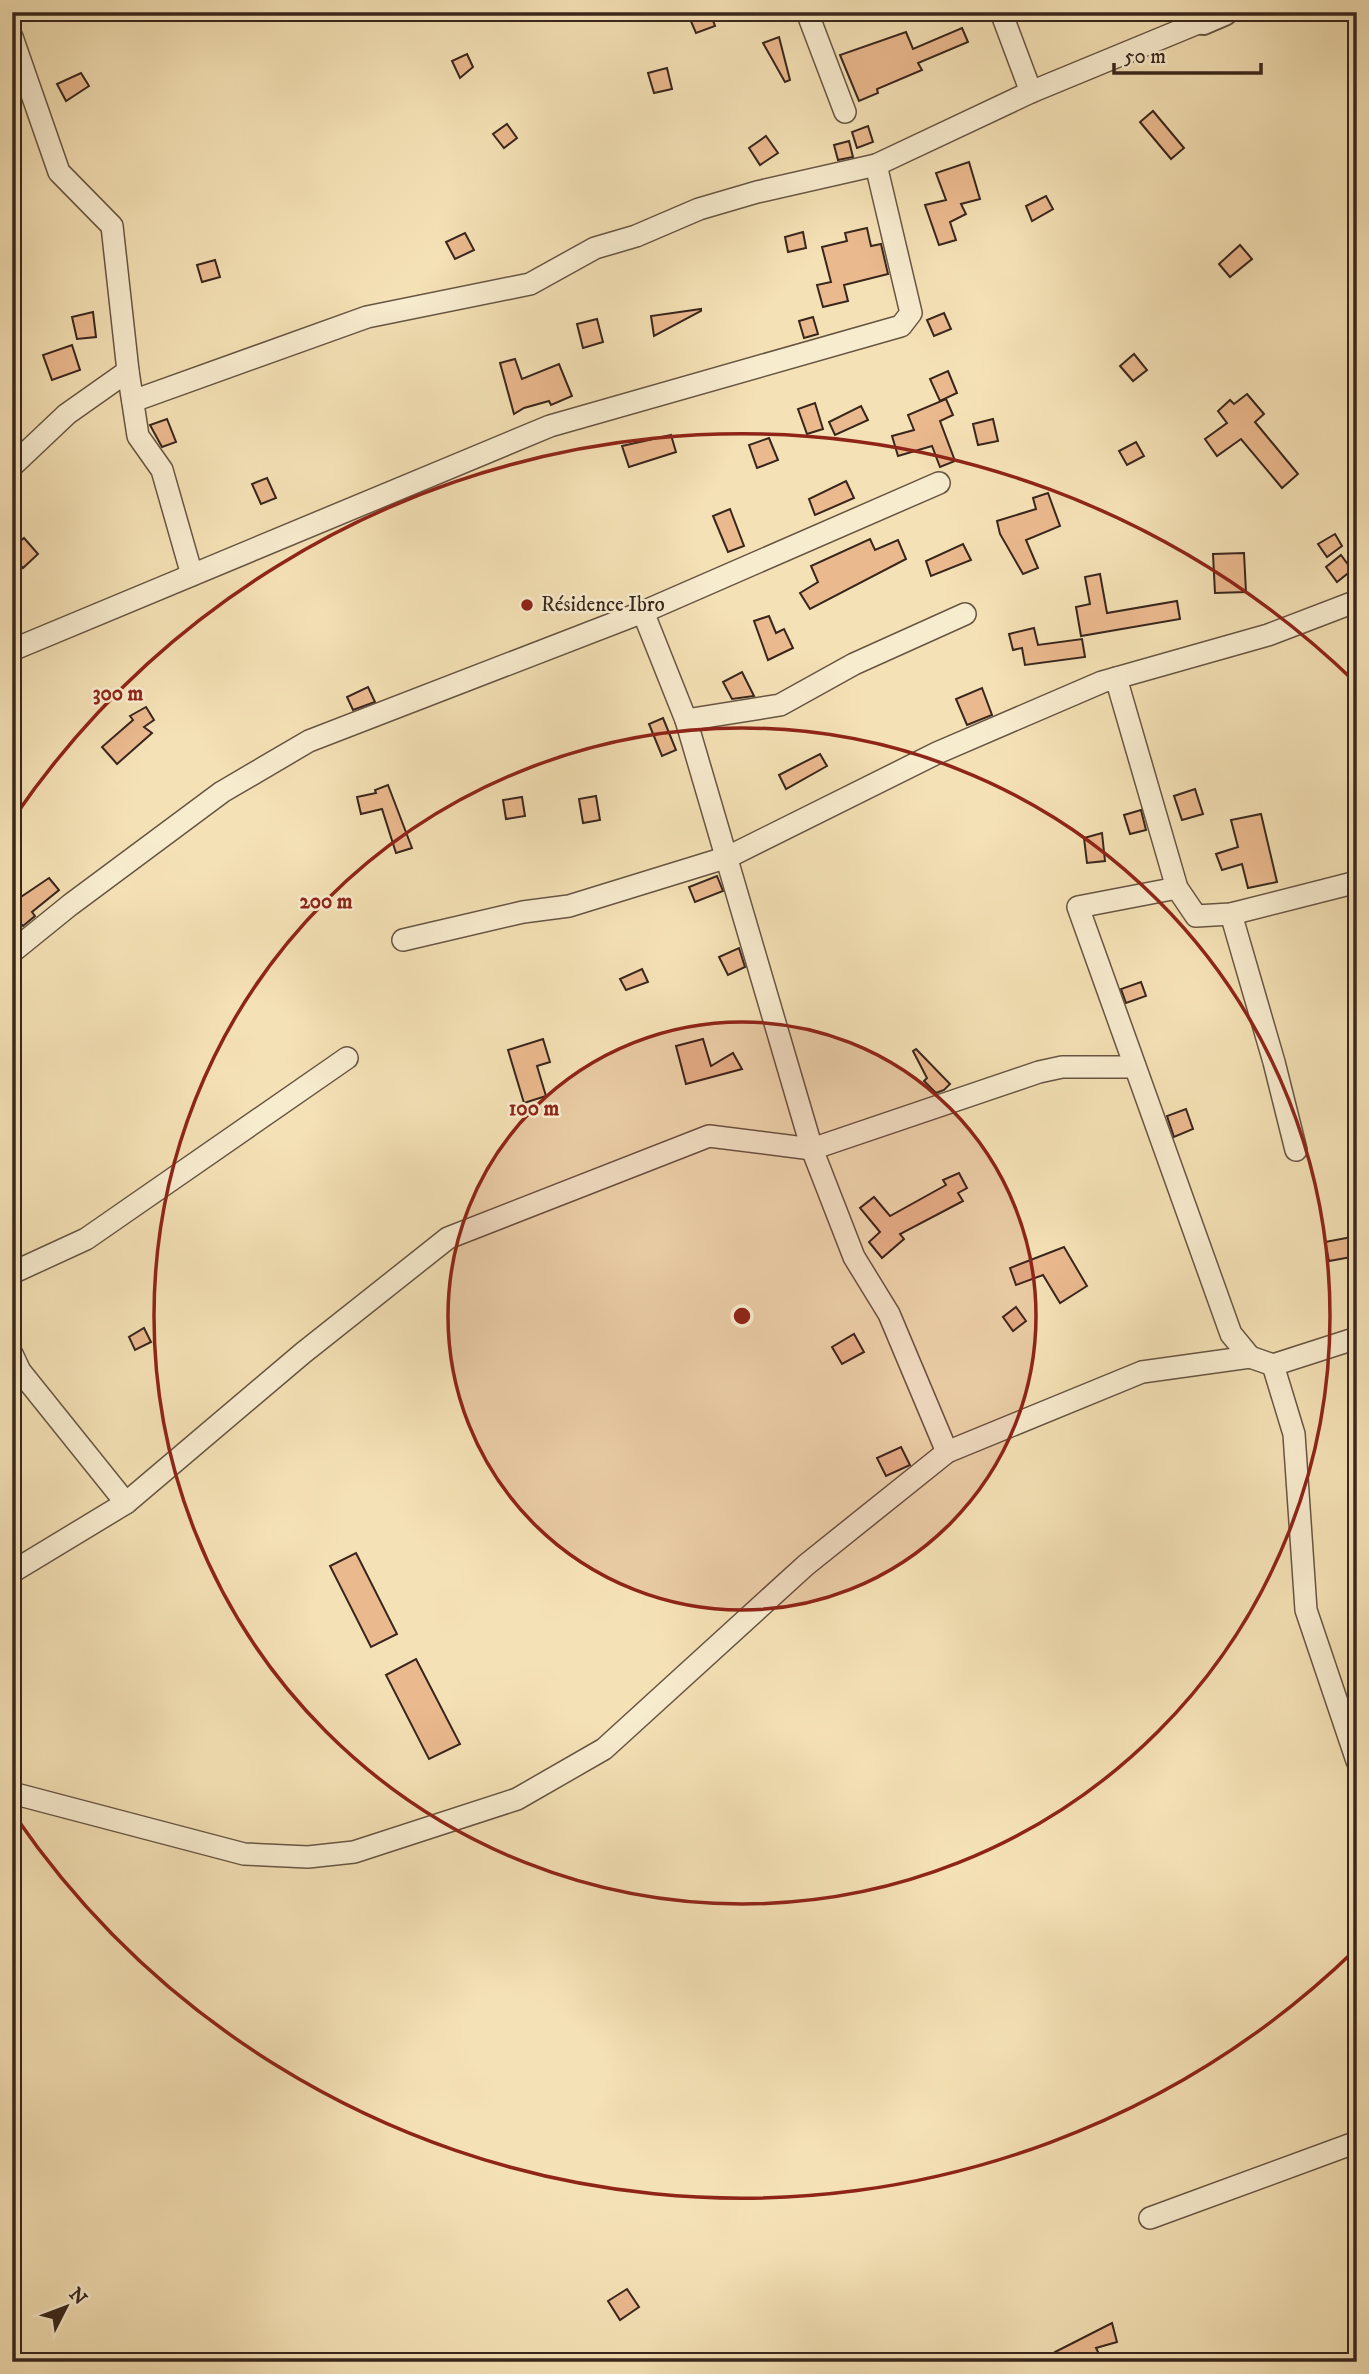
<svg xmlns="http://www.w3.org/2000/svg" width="1369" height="2374" font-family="'IM FELL DW Pica',serif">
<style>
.building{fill:#ebb98e;stroke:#38261d;stroke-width:2}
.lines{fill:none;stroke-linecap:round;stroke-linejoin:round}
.minor-casing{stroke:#675543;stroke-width:24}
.tertiary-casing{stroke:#675543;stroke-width:30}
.minor{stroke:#f8eccf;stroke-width:21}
.tertiary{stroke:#f8eccf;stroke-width:26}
.ring{fill:none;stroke:#8f2418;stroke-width:3.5}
.poi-dot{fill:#8f2418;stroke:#f8eccf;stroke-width:2.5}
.labels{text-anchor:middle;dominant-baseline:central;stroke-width:5;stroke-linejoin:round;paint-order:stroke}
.poi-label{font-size:21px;fill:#38261d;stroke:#f8eccf;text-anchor:start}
.centre{fill:#8f2418;stroke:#f8eccf;stroke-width:3.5}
.ring-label{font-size:21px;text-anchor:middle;font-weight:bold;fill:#8f2418;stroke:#f8eccf;stroke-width:5;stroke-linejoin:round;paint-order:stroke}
</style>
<rect width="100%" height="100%" fill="#f4e1b5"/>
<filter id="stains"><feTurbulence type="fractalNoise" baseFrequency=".00286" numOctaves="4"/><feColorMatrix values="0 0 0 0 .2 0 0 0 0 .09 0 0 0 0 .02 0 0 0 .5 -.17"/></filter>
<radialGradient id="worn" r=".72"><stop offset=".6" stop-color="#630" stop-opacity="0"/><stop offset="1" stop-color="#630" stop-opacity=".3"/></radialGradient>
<g class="building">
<path d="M687,12H710L715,26L696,33Z"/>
<path d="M962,28L968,42L918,63L922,70L877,89L878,93L859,101L840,55L906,32L913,49Z"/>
<path d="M779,37L790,80L785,82L763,43Z"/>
<path d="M467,54L473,67L460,78L452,61Z"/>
<path d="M667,68L672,89L654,93L648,73Z"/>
<path d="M81,73L89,86L66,101L57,84Z"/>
<path d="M1153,111L1184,148L1171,159L1140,122Z"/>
<path d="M507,124L517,138L504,148L493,134Z"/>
<path d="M868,126L873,142L857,148L852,132Z"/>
<path d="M766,136L778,153L760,165L749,148Z"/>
<path d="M849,141L853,157L838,160L834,145Z"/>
<path d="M969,162L980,199L961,204L966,214L950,222L956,240L939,245L925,205L946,200L936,173Z"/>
<path d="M1046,196L1053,209L1032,221L1026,206Z"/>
<path d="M867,228L871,246L881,244L888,274L844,285L848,301L823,307L817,285L831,282L822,247L847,241L845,233Z"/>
<path d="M803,232L806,248L788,252L785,237Z"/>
<path d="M465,233L474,250L455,259L446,242Z"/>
<path d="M1240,245L1252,259L1230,277L1219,264Z"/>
<path d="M215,260L220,277L202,282L197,265Z"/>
<path d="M701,309V311L654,336L651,316Z"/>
<path d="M93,312L96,337L77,339L72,317Z"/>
<path d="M944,313L951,329L934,336L927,320Z"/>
<path d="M813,317L818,334L804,338L799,321Z"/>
<path d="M597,319L603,342L583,348L577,324Z"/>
<path d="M72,345L80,370L52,380L43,355Z"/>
<path d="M1134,354L1147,370L1133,381L1120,366Z"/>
<path d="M515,359L522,379L559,364L572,396L551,405L549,401L524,408L514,414L500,363Z"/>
<path d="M948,371L957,393L940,401L930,379Z"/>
<path d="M1247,394L1264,414L1255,422L1298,474L1282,488L1241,439L1217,456L1205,439L1227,423L1218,411L1230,400L1234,404Z"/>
<path d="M946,399L953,415L940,421L955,461L940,467L932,446L898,456L892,436L914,430L908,415Z"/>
<path d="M815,403L823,429L807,434L798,409Z"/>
<path d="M861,406L868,420L835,435L829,422Z"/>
<path d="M167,419L176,442L162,447L150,425Z"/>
<path d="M993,419L998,441L978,445L973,424Z"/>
<path d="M671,435L676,452L629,467L622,446Z"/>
<path d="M769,438L778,460L757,468L749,445Z"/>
<path d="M1136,442L1144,456L1127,465L1119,451Z"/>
<path d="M267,478L276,498L261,504L252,484Z"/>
<path d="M846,481L854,498L815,515L809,499Z"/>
<path d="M1048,493L1060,526L1026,540L1038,568L1023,574L1000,534L997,521L1036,509L1033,498Z"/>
<path d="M730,509L744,546L728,552L713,516Z"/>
<path d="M1335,534L1342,546L1327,557L1318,544Z"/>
<path d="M24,538L38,554L23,568L12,556V548Z"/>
<path d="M870,539L875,550L898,540L906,559L810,609L800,593L818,582L811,566Z"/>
<path d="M963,544L971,560L931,576L926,561Z"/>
<path d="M1244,553L1246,592L1215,593L1213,554Z"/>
<path d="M1341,555L1352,570L1337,582L1326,567Z"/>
<path d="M1100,574L1107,613L1177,601L1180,619L1081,636L1076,607L1090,604L1085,577Z"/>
<path d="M769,616L776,633L784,629L793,648L768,660L754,621Z"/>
<path d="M1034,628L1038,645L1082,639L1085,657L1025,665L1022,648L1013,650L1009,634Z"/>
<path d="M742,672L754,696L732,699L723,682Z"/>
<path d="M368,687L375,702L353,710L347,697Z"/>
<path d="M982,688L992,715L967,725L956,699Z"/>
<path d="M146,707L154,720L144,727L152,733L117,764L102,747L133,720L130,716Z"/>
<path d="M663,718L676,750L662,756L649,724Z"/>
<path d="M820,754L827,766L786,789L779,775Z"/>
<path d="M388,785L412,848L396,853L382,809L361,814L357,797L376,793L375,790Z"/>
<path d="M1195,789L1203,814L1182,820L1174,796Z"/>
<path d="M596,796L600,820L583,823L579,799Z"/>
<path d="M522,797L525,816L506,819L503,800Z"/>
<path d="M1141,810L1146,830L1130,834L1124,815Z"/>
<path d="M1261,814L1277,882L1248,888L1242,864L1222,870L1216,854L1238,847L1231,820Z"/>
<path d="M1102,833L1105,861L1087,863L1084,838Z"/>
<path d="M717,876L723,891L695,902L689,887Z"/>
<path d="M49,878L59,890L32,912L35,916L23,926L12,915V903Z"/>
<path d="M739,948L745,967L728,975L719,957Z"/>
<path d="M642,969L648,982L626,990L620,979Z"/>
<path d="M1141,982L1146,996L1126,1003L1121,989Z"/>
<path d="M543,1039L550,1062L537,1066L546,1096L524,1103L508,1050Z"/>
<path d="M703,1039L711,1066L733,1053L742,1069L686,1084L676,1046Z"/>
<path d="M916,1049L950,1084L944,1090L936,1093L924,1081L927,1078L913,1051Z"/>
<path d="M1186,1109L1193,1129L1174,1137L1167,1116Z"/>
<path d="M959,1173L967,1188L958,1193L963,1201L900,1234L904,1239L882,1258L869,1242L880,1232L860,1208L874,1197L890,1216L946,1185L943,1180Z"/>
<path d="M1357,1236V1256L1329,1261L1325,1242Z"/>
<path d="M1064,1247L1087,1286L1060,1303L1043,1275L1016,1285L1010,1268Z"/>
<path d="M1016,1307L1026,1321L1013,1331L1003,1317Z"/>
<path d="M144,1328L151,1342L135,1350L129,1337Z"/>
<path d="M854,1334L864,1352L842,1364L832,1347Z"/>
<path d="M901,1447L910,1465L886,1476L877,1458Z"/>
<path d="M356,1553L397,1634L371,1647L330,1566Z"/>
<path d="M416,1659L460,1744L429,1759L386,1675Z"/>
<path d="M627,2289L639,2307L620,2320L608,2301Z"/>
<path d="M1112,2323L1117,2342L1096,2348L1103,2362H1083L1079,2353L1058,2359L1055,2352Z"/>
</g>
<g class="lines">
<defs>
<g id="minor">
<path d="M807,12L845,112"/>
<path d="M1001,12L1031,92"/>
<path d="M12,37L59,172L112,226L128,371L138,436L162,470L192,575"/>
<path d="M133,401L367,317L530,284L595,248L636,236L699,209L757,192L876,165L1031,92L1203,21"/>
<path d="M12,466L67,414L128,371"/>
<path d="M643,612L686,720L812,1149L854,1257L889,1314L947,1452"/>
<path d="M12,650L550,426L901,326L911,313L876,165"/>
<path d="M1116,678L1177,888L1196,916L1231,914L1357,882"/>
<path d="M686,720L780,705L854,664L965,614"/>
<path d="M1177,888L1078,907L1231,1334L1250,1357L1273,1365L1357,1338"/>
<path d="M1231,914L1274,1062L1296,1150"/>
<path d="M403,940L523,912L569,906L728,857L937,753L1102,682L1268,635L1357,601"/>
<path d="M12,952L70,905L222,792L309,741L643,612L939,483"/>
<path d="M12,1273L86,1239L347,1058"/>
<path d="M12,1354L20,1371L126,1503"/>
<path d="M1273,1365L1294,1434L1306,1610L1357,1761"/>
<path d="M12,1572L126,1503L303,1353L448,1238L709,1136L812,1149L1039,1072L1062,1067H1135"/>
<path d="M12,1793L244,1854L308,1857L354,1852L517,1799L604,1749L806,1565L947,1452L1142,1372L1250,1357"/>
<path d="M1150,2218L1357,2142"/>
</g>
<path id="tertiary" d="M1201,12L1203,21L1224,12"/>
</defs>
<use href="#minor" class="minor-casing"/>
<use href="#tertiary" class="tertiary-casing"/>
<use href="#minor" class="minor"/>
<use href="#tertiary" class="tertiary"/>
</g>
<circle cx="742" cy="1316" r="294" fill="#8f2418" fill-opacity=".12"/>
<g class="ring">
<circle cx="742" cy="1316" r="294"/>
<circle cx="742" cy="1316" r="588"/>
<path d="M1355 1950A882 882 0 0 1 15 1816M15 816A882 882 0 0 1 1355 682"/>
</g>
<circle class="poi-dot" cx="527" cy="605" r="7"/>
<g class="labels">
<g class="poi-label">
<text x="541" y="605">Résidence Ibro</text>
</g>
</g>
<circle cx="742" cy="1316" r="10" class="centre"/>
<g class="ring-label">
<text x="118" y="700">300 m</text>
<text x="326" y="908">200 m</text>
<text x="534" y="1115">100 m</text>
</g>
<rect width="1369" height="2374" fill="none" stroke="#f4e1b5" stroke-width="42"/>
<rect x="14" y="14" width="1341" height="2346" fill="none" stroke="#38261d" stroke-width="3.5"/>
<rect x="21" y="21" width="1327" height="2332" fill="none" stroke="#38261d" stroke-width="2"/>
<g transform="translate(66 2307) rotate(48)" stroke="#f8eccf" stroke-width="5" paint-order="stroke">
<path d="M0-5L12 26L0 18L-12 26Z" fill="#38261d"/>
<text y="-10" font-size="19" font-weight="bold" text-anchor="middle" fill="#38261d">N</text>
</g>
<path d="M1114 63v10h147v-10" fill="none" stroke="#38261d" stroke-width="3.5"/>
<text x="1124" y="63" font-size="21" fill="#38261d" stroke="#f8eccf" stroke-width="5" paint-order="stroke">50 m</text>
<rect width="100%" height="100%" filter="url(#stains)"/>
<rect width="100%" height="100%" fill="url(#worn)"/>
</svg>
